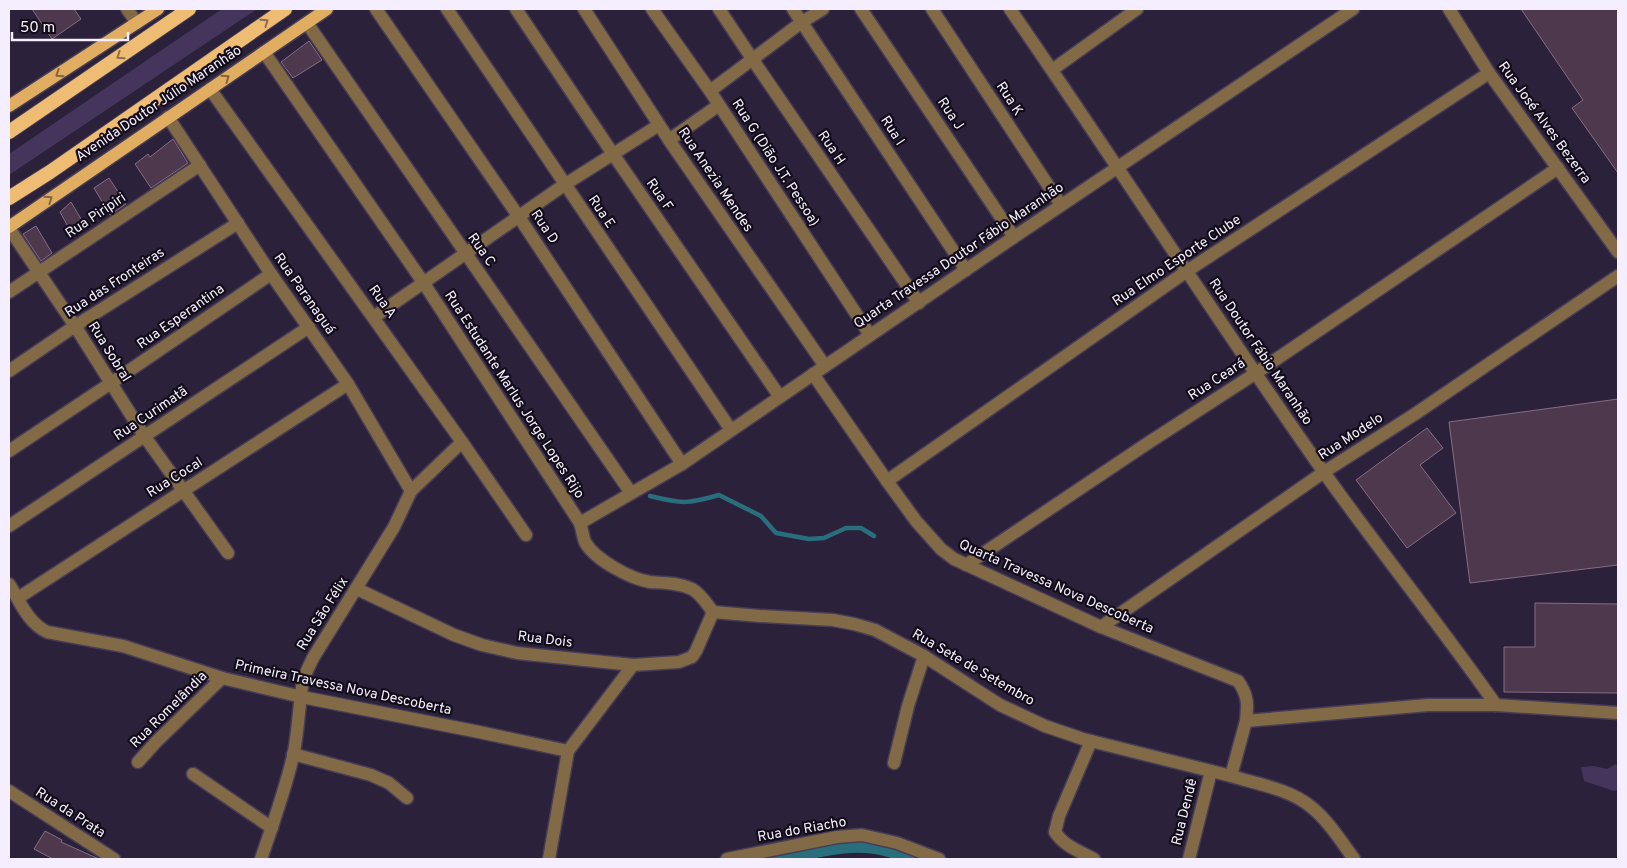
<svg xmlns="http://www.w3.org/2000/svg" width="1627" height="868" font-family="Overpass,sans-serif">
<style>
.green{fill:#45355d}
.lines{fill:none;stroke-linecap:round;stroke-linejoin:round}
.stream{stroke:#296e7d;stroke-width:4.5}
.canal{stroke:#296e7d;stroke-width:16}
.building{fill:#4d384e;stroke:#856d85}
.minor-casing{stroke:#473e56;stroke-width:15}
.tertiary-casing{stroke:#473e56;stroke-width:15}
.primary-casing{stroke:#473e56;stroke-width:15}
.trunk-casing{stroke:#473e56;stroke-width:16}
.minor{stroke:#836a47;stroke-width:12}
.tertiary{stroke:#836a47;stroke-width:12}
.primary{stroke:#e0ad61;stroke-width:12}
.trunk{stroke:#eebc72;stroke-width:14}
.oneway{stroke:#8b6d4a}
.oneway2{stroke:#836540}
.labels{text-anchor:middle;dominant-baseline:central;stroke-width:4.5;stroke-linejoin:round;paint-order:stroke}
.street-label{font-size:14px;fill:#f4eeff;stroke:#120d18}
</style>
<rect width="100%" height="100%" fill="#2b213a"/>
<g class="green">
<path d="M222,9H257L9,175V154Z"/>
<path d="M1616,764L1618,766V790L1614,791L1584,781L1581,767L1594,766L1607,769Z"/>
</g>
<g class="lines">
<path class="stream" d="M650,496C682,504 688,504 719,495L761,516L776,533L809,539L824,538L846,528H861L874,536"/>
<path class="canal" d="M776,859C813,851 854,837 892,850C900,852 907,856 914,859"/>
</g>
<g class="building">
<path d="M32,9H74L81,19L52,39Z"/>
<path d="M1521,9H1618V173L1572,108L1583,100Z"/>
<path d="M309,41L322,60L293,78L281,62Z"/>
<path d="M173,139L188,163L151,188L135,164L148,154L150,157Z"/>
<path d="M109,178L126,204L110,215L94,188Z"/>
<path d="M71,202L84,224L71,232L60,212Z"/>
<path d="M36,226L52,253L41,261L23,234Z"/>
<path d="M1618,399V565L1470,583L1449,422Z"/>
<path d="M1427,428L1443,448L1420,465L1456,513L1407,548L1356,480Z"/>
<path d="M1535,603L1618,604V693L1504,692V647H1535Z"/>
<path d="M45,831L62,840L61,842L99,859H53L34,849Z"/>
</g>
<g class="lines">
<defs>
<g id="minor">
<path d="M127,9L137,23"/>
<path d="M376,9L519,217L682,464"/>
<path d="M447,9L731,430"/>
<path d="M516,9L613,154L780,397"/>
<path d="M584,9L669,140L825,366"/>
<path d="M652,9L710,91L870,335"/>
<path d="M719,9L753,60L919,303"/>
<path d="M793,9L966,270"/>
<path d="M861,9L1014,237"/>
<path d="M932,9L1061,205"/>
<path d="M1449,9L1489,73L1618,252"/>
<path d="M307,23L631,493"/>
<path d="M264,52L423,282L580,523C582,529 583,537 585,542C595,560 631,579 650,582C665,583 679,583 692,589C701,594 707,604 713,612L760,616L833,620L854,624L875,630L924,656L1000,705L1045,726L1083,739L1231,776"/>
<path d="M1052,70L1137,9"/>
<path d="M210,89L462,442L526,535"/>
<path d="M710,91L802,22L823,9"/>
<path d="M168,117L271,274L348,384L411,491"/>
<path d="M669,140L719,105"/>
<path d="M9,228L75,326L145,437L228,553"/>
<path d="M9,292L200,165"/>
<path d="M374,317L564,185L659,125"/>
<path d="M9,371L75,326L238,223"/>
<path d="M813,374L887,481L916,521L941,549L954,559L1101,627L1238,681C1248,695 1248,704 1246,721"/>
<path d="M9,451L111,383L271,274"/>
<path d="M887,481L1187,271L1489,73"/>
<path d="M580,523L682,464L1014,237L1353,9"/>
<path d="M9,526L309,327"/>
<path d="M966,565L1148,443L1256,373L1558,168"/>
<path d="M9,584C20,601 27,622 47,632L123,646L222,678L302,697L479,732L568,751"/>
<path d="M357,589L454,635L482,645L517,653L633,665L679,662L692,657L696,651L713,612"/>
<path d="M18,598L348,384"/>
<path d="M1101,627L1324,472L1415,414L1618,276"/>
<path d="M1496,705L1618,713"/>
<path d="M1091,741L1059,816L1055,832C1064,846 1079,851 1094,859"/>
<path d="M293,754L371,775L389,783L407,798"/>
<path d="M138,762L156,742L222,678"/>
<path d="M894,763L908,706L924,656"/>
<path d="M193,774L272,828"/>
<path d="M9,791L114,859"/>
<path d="M261,859C273,824 286,788 294,752C298,730 299,708 302,687C303,676 309,667 313,658L394,527L411,491L462,442"/>
<path d="M549,859L568,751L633,665"/>
<path d="M727,859L837,837L862,835L897,843L939,859"/>
<path d="M1189,859L1211,771"/>
</g>
<g id="tertiary">
<path d="M1010,9C1116,162 1216,319 1323,471C1379,550 1440,625 1496,705"/>
<path d="M1354,859C1341,841 1328,820 1310,806C1289,789 1257,784 1231,776L1246,721L1428,705H1496"/>
</g>
<g id="primary">
<path d="M9,106L158,9"/>
<path d="M9,227L327,9"/>
</g>
<g id="trunk">
<path d="M9,132L189,9"/>
<path d="M9,198L50,172L285,9"/>
</g>
</defs>
<use href="#minor" class="minor-casing"/>
<use href="#tertiary" class="tertiary-casing"/>
<use href="#primary" class="primary-casing"/>
<use href="#trunk" class="trunk-casing"/>
<use href="#minor" class="minor"/>
<use href="#tertiary" class="tertiary"/>
<use href="#primary" class="primary"/>
<use href="#trunk" class="trunk"/>
</g>
<defs><path id="oneway-chevron" d="M-2-3.5L2.5 0L-2 3.5" fill="none" stroke-width="1.6" stroke-linecap="round" stroke-linejoin="round" transform="scale(1.25)"/></defs>
<g class="oneway">
<use href="#oneway-chevron" transform="translate(265 22) rotate(-35)"/>
<use href="#oneway-chevron" transform="translate(120 56) rotate(146)"/>
</g>
<g class="oneway2">
<use href="#oneway-chevron" transform="translate(59 74) rotate(147)"/>
<use href="#oneway-chevron" transform="translate(226 78) rotate(-35)"/>
<use href="#oneway-chevron" transform="translate(49 199) rotate(-35)"/>
</g>
<g class="labels">
<g class="street-label">
<text transform="translate(1009 99) rotate(57)">Rua K</text>
<text transform="translate(159 104) rotate(-34)">Avenida Doutor Júlio Maranhão</text>
<text transform="translate(950 114) rotate(56)">Rua J</text>
<text transform="translate(1544 123) rotate(54)">Rua José Alves Bezerra</text>
<text transform="translate(892 131) rotate(57)">Rua I</text>
<text transform="translate(831 148) rotate(56)">Rua H</text>
<text transform="translate(775 163) rotate(57)">Rua G (Dião J.T. Pessoa)</text>
<text transform="translate(715 180) rotate(56)">Rua Anezia Mendes</text>
<text transform="translate(659 195) rotate(55)">Rua F</text>
<text transform="translate(601 212) rotate(56)">Rua E</text>
<text transform="translate(96 216) rotate(-34)">Rua Piripiri</text>
<text transform="translate(544 227) rotate(56)">Rua D</text>
<text transform="translate(481 250) rotate(55)">Rua C</text>
<text transform="translate(959 256) rotate(-34)">Quarta Travessa Doutor Fábio Maranhão</text>
<text transform="translate(1177 261) rotate(-34)">Rua Elmo Esporte Clube</text>
<text transform="translate(115 283) rotate(-33)">Rua das Fronteiras</text>
<text transform="translate(304 294) rotate(55)">Rua Paranaguá</text>
<text transform="translate(382 302) rotate(55)">Rua A</text>
<text transform="translate(181 317) rotate(-35)">Rua Esperantina</text>
<text transform="translate(109 352) rotate(58)">Rua Sobral</text>
<text transform="translate(1260 352) rotate(56)">Rua Doutor Fábio Maranhão</text>
<text transform="translate(1217 380) rotate(-33)">Rua Ceará</text>
<text transform="translate(514 395) rotate(57)">Rua Estudante Marlus Jorge Lopes Rijo</text>
<text transform="translate(151 414) rotate(-34)">Rua Curimatã</text>
<text transform="translate(1351 437) rotate(-33)">Rua Modelo</text>
<text transform="translate(175 478) rotate(-32)">Rua Cocal</text>
<text transform="translate(1056 587) rotate(24)">Quarta Travessa Nova Descoberta</text>
<text transform="translate(323 614) rotate(-58)">Rua São Félix</text>
<text transform="translate(545 640) rotate(7)">Rua Dois</text>
<text transform="translate(973 668) rotate(30)">Rua Sete de Setembro</text>
<text transform="translate(343 688) rotate(12)">Primeira Travessa Nova Descoberta</text>
<text transform="translate(169 710) rotate(-45)">Rua Romelândia</text>
<text transform="translate(1185 812) rotate(-76)">Rua Dendê</text>
<text transform="translate(70 813) rotate(33)">Rua da Prata</text>
<text transform="translate(802 830) rotate(-10)">Rua do Riacho</text>
</g>
</g>
<rect width="1627" height="868" fill="none" stroke="#f4eeff" stroke-width="20"/>
<path d="M12 32v8h116v-8" fill="none" stroke="#f4eeff" stroke-width="2.5"/>
<text x="20" y="32" font-size="15" fill="#f4eeff" stroke="#120d18" stroke-width="4" paint-order="stroke">50 m</text>
</svg>
